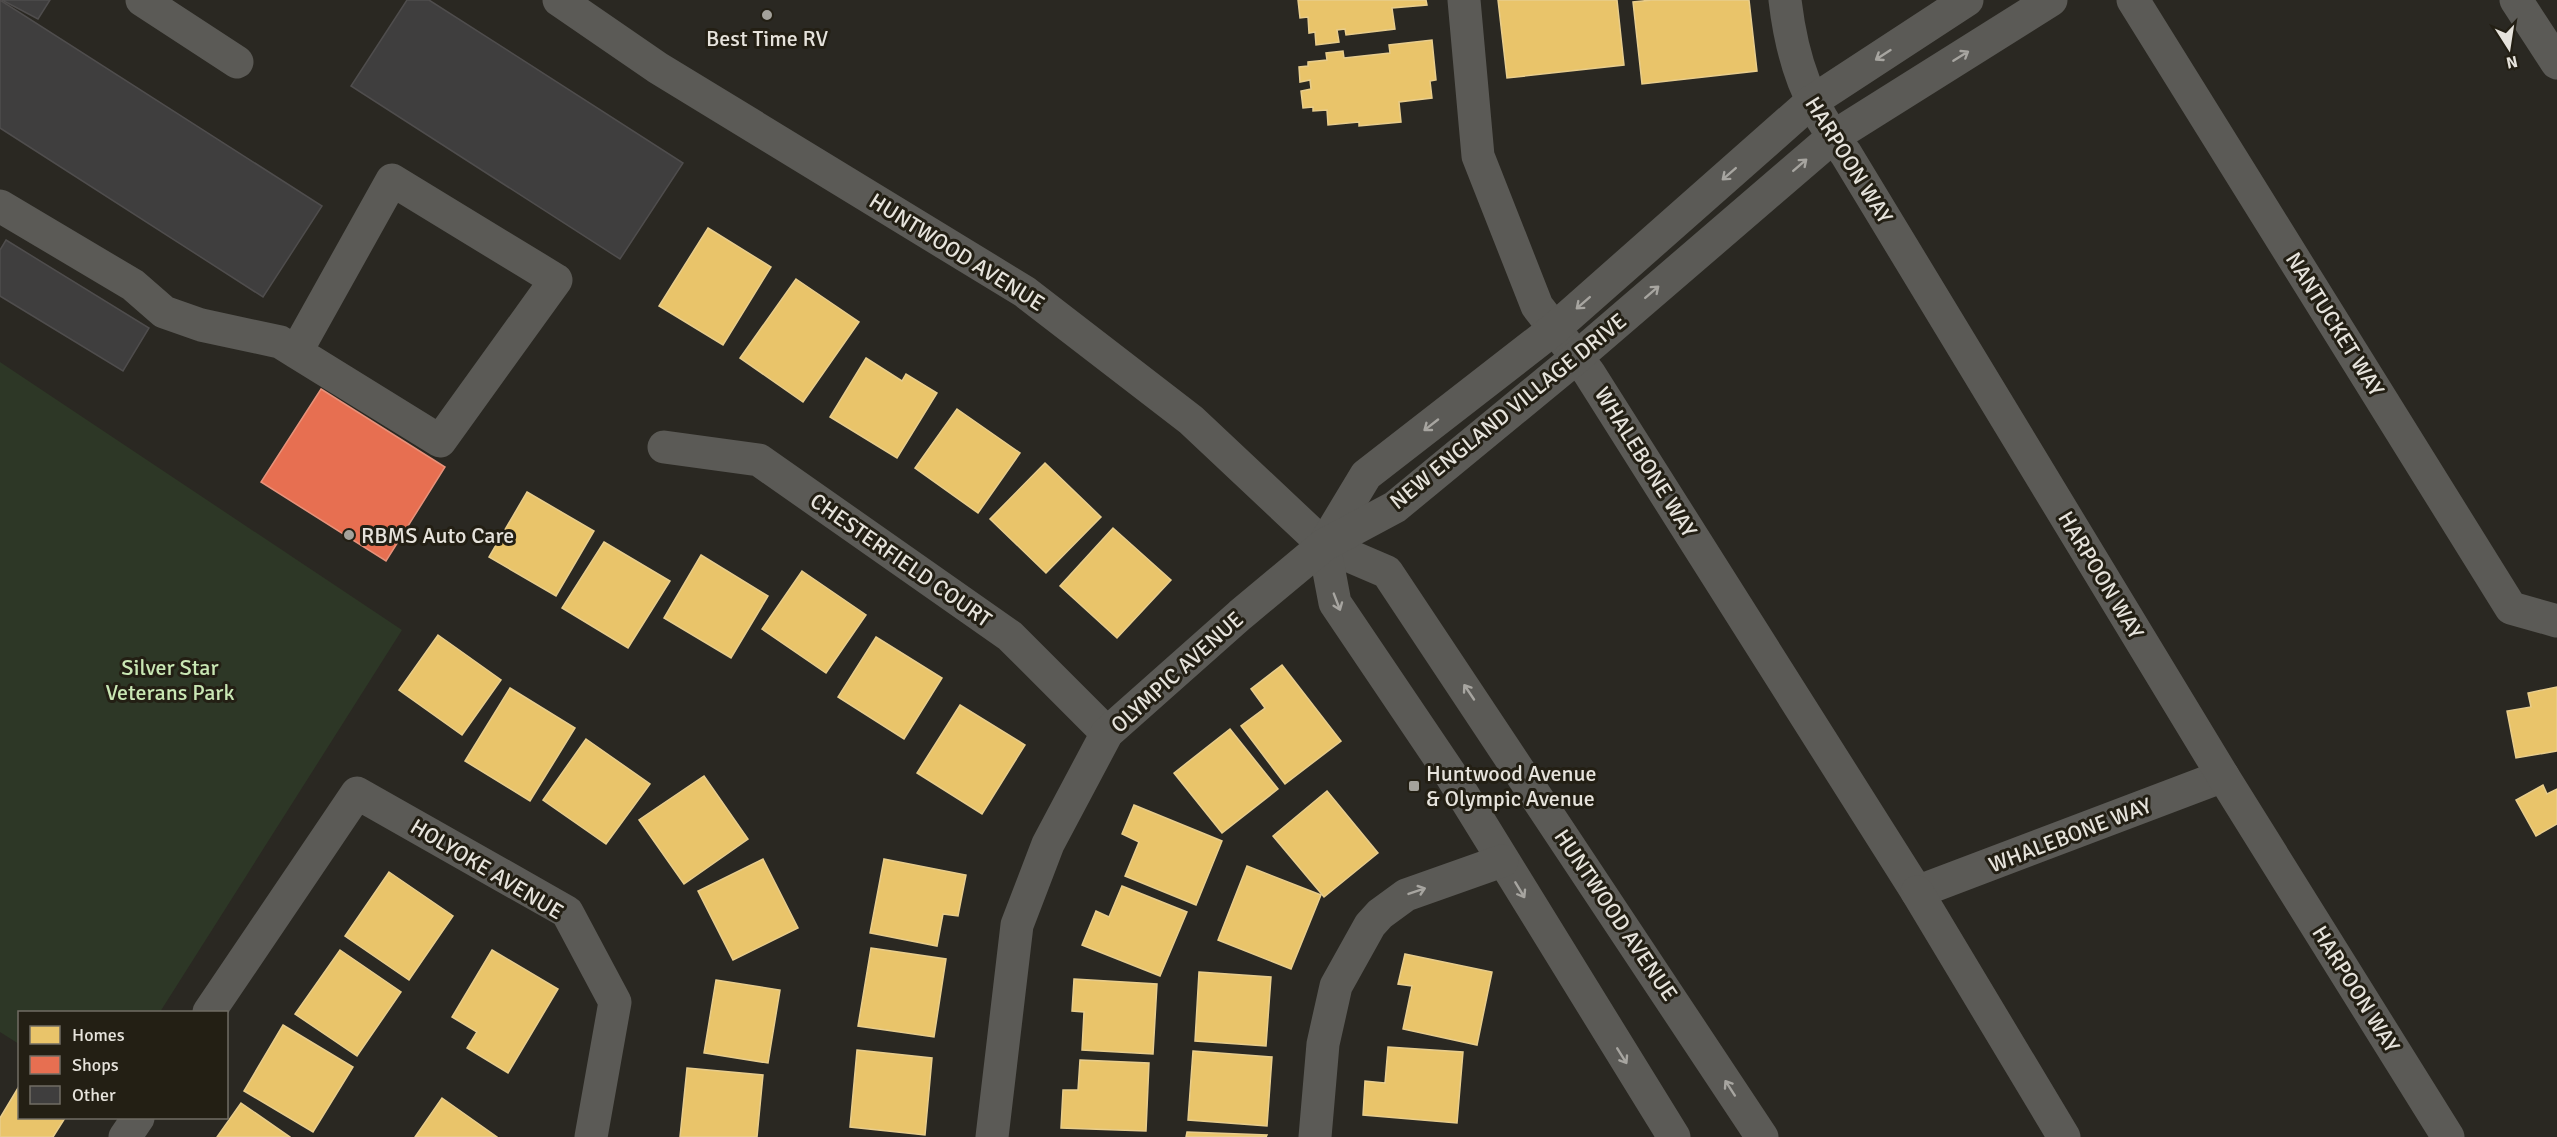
<svg xmlns="http://www.w3.org/2000/svg" width="2557" height="1137" font-family="Signika,sans-serif">
<style>
.green{fill:#2d3726}
.homes{fill:#e9c46a;stroke:#e8cd8c;stroke-width:1.5}
.shops{fill:#e76f51;stroke:#e7927b;stroke-width:1.5}
.building{fill:#3f3e3e;stroke:#4f4d4d;stroke-width:1.5}
.lines{fill:none;stroke-linecap:round;stroke-linejoin:round}
.minor{stroke:#5b5a56;stroke-width:33}
.oneway{stroke:#a7a5a0}
.poi-dot{fill:#a4a29b;stroke:#231f14;stroke-width:2}
.labels{text-anchor:middle;dominant-baseline:central;stroke-width:6;stroke-linejoin:round;paint-order:stroke}
.poi-label{font-size:22px;fill:#e6e3dc;stroke:#231f14;text-anchor:start}
.street-label{font-size:22px;fill:#e6e3dc;stroke:#231f14}
.park-label{font-size:22px;fill:#c9e7b4;stroke:#231f14}
</style>
<rect width="100%" height="100%" fill="#2a2822"/>
<path class="green" d="M0,362L402,630L160,1012H20L19,1044L0,1032Z"/>
<g class="homes">
<path d="M1298,0H1426L1427,5L1392,8L1395,29L1346,35L1345,29L1337,30L1339,42L1316,45L1315,32L1309,33L1308,17L1300,18Z"/>
<path d="M1498,0H1617L1624,65L1507,78Z"/>
<path d="M1652,0H1749L1757,71L1642,84L1633,2Z"/>
<path d="M1432,40L1436,80L1430,81L1432,98L1399,102L1401,122L1359,126V122L1328,125L1327,110L1313,111V107L1303,108L1301,91L1311,89L1310,80L1300,82L1299,67L1308,66V62L1327,60L1326,53L1343,51L1344,58L1390,53L1389,45Z"/>
<path d="M708,228L771,267L723,345L659,306Z"/>
<path d="M796,279L859,322L803,402L740,358Z"/>
<path d="M866,358L902,381L906,374L937,393L897,458L830,417Z"/>
<path d="M957,409L1020,453L978,513L915,468Z"/>
<path d="M1045,463L1101,517L1046,573L990,519Z"/>
<path d="M527,492L594,531L556,596L489,557Z"/>
<path d="M1113,528L1171,580L1117,638L1060,586Z"/>
<path d="M604,542L670,581L628,648L562,608Z"/>
<path d="M701,555L768,596L731,658L664,618Z"/>
<path d="M802,571L866,615L826,673L762,629Z"/>
<path d="M438,635L501,680L462,735L399,690Z"/>
<path d="M876,637L942,678L904,739L838,697Z"/>
<path d="M1282,665L1341,741L1285,784L1241,726L1265,708L1251,689Z"/>
<path d="M2557,687V751L2516,758L2507,711L2531,707L2528,693Z"/>
<path d="M510,688L575,728L530,801L465,761Z"/>
<path d="M960,705L1025,745L982,814L917,773Z"/>
<path d="M1230,729L1278,789L1222,833L1174,773Z"/>
<path d="M586,739L650,784L606,844L543,800Z"/>
<path d="M704,776L748,839L684,884L639,820Z"/>
<path d="M2543,785L2547,794L2557,789V824L2536,836L2516,800Z"/>
<path d="M1327,791L1378,853L1324,897L1273,836Z"/>
<path d="M1134,805L1222,841L1196,905L1125,876L1139,842L1122,834Z"/>
<path d="M763,859L798,928L733,960L698,891Z"/>
<path d="M884,859L966,875L958,916L943,914L937,946L870,933Z"/>
<path d="M1247,866L1321,895L1291,969L1218,940Z"/>
<path d="M389,872L453,916L409,980L345,936Z"/>
<path d="M1122,886L1187,912L1160,976L1082,945L1096,911L1109,917Z"/>
<path d="M871,948L946,959L934,1037L858,1026Z"/>
<path d="M340,950L401,992L357,1056L295,1014Z"/>
<path d="M492,950L558,989L508,1073L467,1048L477,1032L452,1017Z"/>
<path d="M1405,954L1492,972L1477,1045L1403,1029L1412,986L1398,984Z"/>
<path d="M1199,972L1271,977L1266,1046L1195,1041Z"/>
<path d="M1074,979L1157,984L1153,1054L1082,1050L1084,1012L1072,1011Z"/>
<path d="M716,980L780,990L768,1063L704,1053Z"/>
<path d="M283,1025L353,1067L313,1132L244,1091Z"/>
<path d="M1388,1047L1463,1052L1457,1123L1363,1115L1365,1081L1385,1083Z"/>
<path d="M857,1050L932,1058L925,1135L850,1127Z"/>
<path d="M1193,1051L1272,1057L1267,1126L1188,1120Z"/>
<path d="M1080,1060L1149,1063L1146,1131L1061,1128L1063,1090H1078Z"/>
<path d="M687,1068L763,1075L757,1137H680Z"/>
<path d="M18,1088L20,1118H65L53,1137H0V1118Z"/>
<path d="M442,1098L497,1137H415Z"/>
<path d="M241,1103L290,1137H217Z"/>
<path d="M1187,1132L1267,1135L1266,1137H1186Z"/>
</g>
<path class="shops" d="M321,389L445,467L386,561L261,482Z"/>
<g class="building">
<path d="M0,0L322,206L263,297L0,128Z"/>
<path d="M2,0H50L38,19Z"/>
<path d="M407,0H429L683,163L620,259L351,86Z"/>
<path d="M6,240L149,328L123,371L0,296V250Z"/>
</g>
<g class="lines">
<g class="minor">
<path d="M142,0L237,62"/>
<path d="M559,0L658,68L1025,292L1191,420L1324,545L1387,572L1762,1137"/>
<path d="M1464,0L1478,156L1537,306L1589,373L1917,892L2223,776"/>
<path d="M1785,0C1792,60 1808,106 1846,154L2223,776L2448,1137"/>
<path d="M2133,0L2511,608L2557,621"/>
<path d="M2516,0L2557,63"/>
<path d="M0,206L133,285L164,312L201,325L280,342L296,352L440,441L556,280L392,180L296,352"/>
<path d="M664,447L759,460L1010,636L1107,733"/>
<path d="M1325,543L1366,475L1554,329L1811,102L1967,0"/>
<path d="M1324,545L1335,603L1449,772L1674,1137"/>
<path d="M1917,892L2064,1137"/>
<path d="M209,1012L357,793L567,912L615,1002L591,1137"/>
<path d="M125,1137L138,1118"/>
<path d="M992,1137L1017,925L1048,844L1107,733L1240,615L1324,545L1395,507L1576,358L1833,137L2051,0"/>
<path d="M1315,1137L1323,1044L1336,986L1370,925L1380,914L1406,895L1502,861"/>
</g>
</g>
<defs><path id="oneway-shaft" d="M-6 0H5M1.5-3L5.5 0L1.5 3" fill="none" stroke-width="1.6" stroke-linecap="round" stroke-linejoin="round" transform="scale(1.5)"/></defs>
<g class="oneway">
<use href="#oneway-shaft" transform="translate(1883 55) rotate(147)"/>
<use href="#oneway-shaft" transform="translate(1961 56) rotate(-32)"/>
<use href="#oneway-shaft" transform="translate(1800 165) rotate(-41)"/>
<use href="#oneway-shaft" transform="translate(1729 174) rotate(139)"/>
<use href="#oneway-shaft" transform="translate(1652 292) rotate(-41)"/>
<use href="#oneway-shaft" transform="translate(1583 303) rotate(139)"/>
<use href="#oneway-shaft" transform="translate(1431 425) rotate(142)"/>
<use href="#oneway-shaft" transform="translate(1337 602) rotate(69)"/>
<use href="#oneway-shaft" transform="translate(1469 692) rotate(-124)"/>
<use href="#oneway-shaft" transform="translate(1520 890) rotate(59)"/>
<use href="#oneway-shaft" transform="translate(1417 891) rotate(-19)"/>
<use href="#oneway-shaft" transform="translate(1622 1056) rotate(58)"/>
<use href="#oneway-shaft" transform="translate(1730 1088) rotate(-123)"/>
</g>
<g class="poi-dot">
<circle cx="767" cy="15" r="6"/>
<circle cx="349" cy="535" r="6"/>
<rect x="1408" y="780" width="12" height="12" rx="3"/>
</g>
<g class="labels">
<g class="poi-label">
<text x="767" y="38" text-anchor="middle">Best Time RV</text>
<text x="361" y="535">RBMS Auto Care</text>
<text x="1426" y="773">Huntwood Avenue<tspan x="1426" dy="25">&amp; Olympic Avenue</tspan></text>
</g>
<g class="street-label">
<text transform="translate(1849 160) rotate(58)">HARPOON WAY</text>
<text transform="translate(957 252) rotate(32)">HUNTWOOD AVENUE</text>
<text transform="translate(2335 324) rotate(58)">NANTUCKET WAY</text>
<text transform="translate(1508 411) rotate(-39)">NEW ENGLAND VILLAGE DRIVE</text>
<text transform="translate(1646 462) rotate(58)">WHALEBONE WAY</text>
<text transform="translate(901 560) rotate(35)">CHESTERFIELD COURT</text>
<text transform="translate(2101 575) rotate(59)">HARPOON WAY</text>
<text transform="translate(1177 672) rotate(-42)">OLYMPIC AVENUE</text>
<text transform="translate(2070 835) rotate(-21)">WHALEBONE WAY</text>
<text transform="translate(487 869) rotate(31)">HOLYOKE AVENUE</text>
<text transform="translate(1616 915) rotate(56)">HUNTWOOD AVENUE</text>
<text transform="translate(2356 989) rotate(58)">HARPOON WAY</text>
</g>
<g class="park-label">
<text x="170" y="667">Silver Star<tspan x="170" dy="25">Veterans Park</tspan></text>
</g>
</g>
<rect x="18" y="1011" width="210" height="108" fill="#231f14" stroke="#716d64" stroke-width="1.5"/>
<rect x="30" y="1026" width="30" height="18" fill="#e9c46a" stroke="#716d64" stroke-width="1.5"/>
<text x="72" y="1041" font-size="18" fill="#e6e3dc">Homes</text>
<rect x="30" y="1056" width="30" height="18" fill="#e76f51" stroke="#716d64" stroke-width="1.5"/>
<text x="72" y="1071" font-size="18" fill="#e6e3dc">Shops</text>
<rect x="30" y="1086" width="30" height="18" fill="#3f3e3e" stroke="#716d64" stroke-width="1.5"/>
<text x="72" y="1101" font-size="18" fill="#e6e3dc">Other</text>
<g transform="translate(2509 48) rotate(168)" stroke="#231f14" stroke-width="4.5" paint-order="stroke">
<path d="M0-4.5L10 22L0 15L-10 22Z" fill="#e6e3dc"/>
<text y="-9" font-size="16" font-weight="bold" text-anchor="middle" fill="#e6e3dc">N</text>
</g>
</svg>
